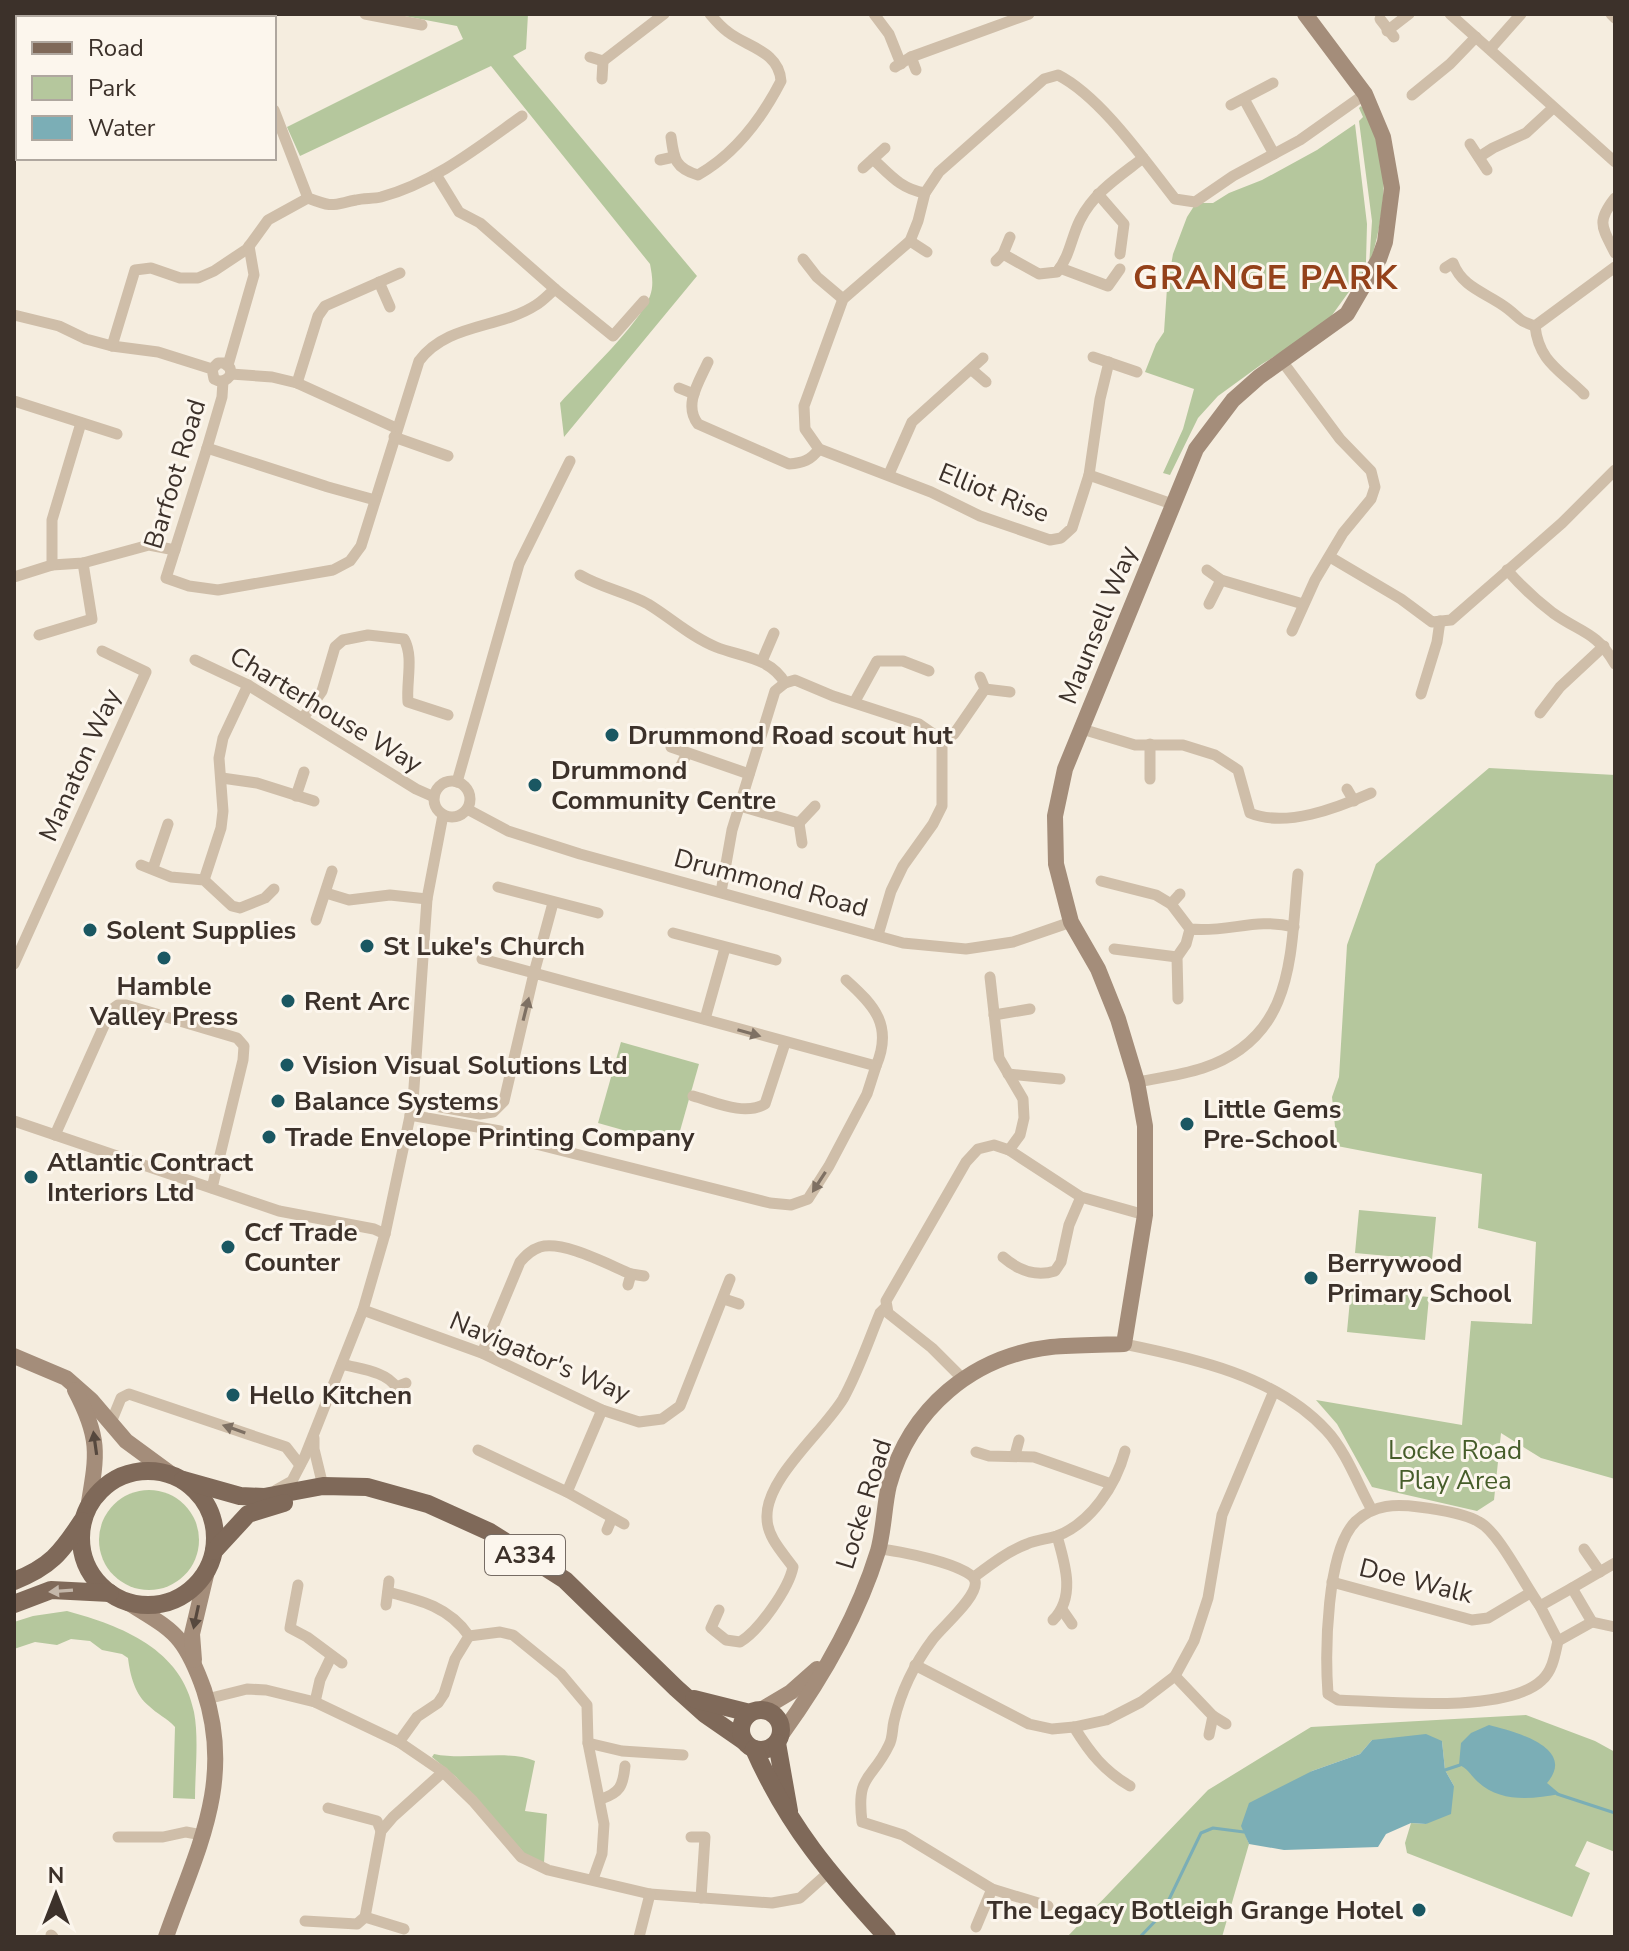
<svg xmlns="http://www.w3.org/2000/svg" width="1629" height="1951" font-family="'Nunito Sans',sans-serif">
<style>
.green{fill:#b5c79d}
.water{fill:#7baeb6}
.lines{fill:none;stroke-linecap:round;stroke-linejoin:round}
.stream{stroke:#7baeb6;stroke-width:3}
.street{stroke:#cfbea9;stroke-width:11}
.secondary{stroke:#a48d7a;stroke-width:16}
.primary{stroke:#7f6959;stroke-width:18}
.oneway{fill:#7e7063}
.oneway2{fill:#56483e}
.oneway3{fill:#c4b7aa}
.poi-dot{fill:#1a5762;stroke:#fcf6ed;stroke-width:3}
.labels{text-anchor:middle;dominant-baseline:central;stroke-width:6;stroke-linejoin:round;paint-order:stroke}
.shield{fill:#fcf6ed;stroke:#766c64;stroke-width:2}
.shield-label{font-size:24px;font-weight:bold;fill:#3c312a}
.street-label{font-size:26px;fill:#3c312a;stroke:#fcf6ed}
.poi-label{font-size:26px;font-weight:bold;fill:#3c312a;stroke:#fcf6ed;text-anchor:start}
.park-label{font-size:26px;fill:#465d2a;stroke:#fcf6ed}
.district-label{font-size:34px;font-weight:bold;letter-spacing:2px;fill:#94411a;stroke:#fcf6ed}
</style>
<rect width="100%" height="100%" fill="#f5eddf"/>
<g class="green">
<path d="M394,14H528L526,49L513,56L697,276L564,437L560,403C583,377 639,325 650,296C654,285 652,275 650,264L491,66L300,156L287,127L463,39L457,26Z"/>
<path d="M1361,106C1396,144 1384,222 1369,266L1372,221L1359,121L1363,117L1359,108Z"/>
<path d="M1355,124L1367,224L1366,262L1361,275L1330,318L1316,331L1262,364L1218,396L1198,418L1170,475L1163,473L1183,429L1194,389L1145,372L1156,344L1164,332L1167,288L1173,254L1187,217L1196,203H1213L1229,193L1262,180L1317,150Z"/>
<path d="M1489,768L1615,775V1479L1541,1458L1501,1433L1494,1500L1477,1511L1372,1487L1337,1424L1316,1400L1462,1425L1471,1321L1532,1324L1536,1242L1478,1228L1482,1174L1337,1146L1332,1097L1339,1077L1347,945L1376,864Z"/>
<path d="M621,1042L699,1064L676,1145L598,1123Z"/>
<path d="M1359,1210L1436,1217L1432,1260L1355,1253Z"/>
<path d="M1351,1289L1429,1297L1425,1340L1347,1332Z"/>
<circle cx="149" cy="1540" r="50"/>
<path d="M67,1611C122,1626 182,1649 194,1712C199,1738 195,1772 195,1799L173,1798L175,1727C167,1718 157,1714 149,1706C135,1695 130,1675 128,1658L122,1654L102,1650L90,1641L71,1639L57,1645L35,1642L14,1649V1622L33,1616Z"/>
<path d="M1526,1715L1595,1741L1615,1752V1852L1587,1841L1575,1866L1590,1873L1572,1917L1407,1853L1405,1843L1411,1823L1426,1824L1454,1786L1445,1770L1442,1741L1372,1740L1360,1754L1312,1771L1242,1826L1249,1844L1222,1937H1067L1208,1790L1311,1727Z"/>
<path d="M434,1754C466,1761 507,1749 535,1761L525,1811L547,1814L544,1863L526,1855L456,1777L432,1757Z"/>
</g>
<g class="water">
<path d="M1489,1725C1512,1731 1578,1747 1547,1783L1560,1794C1532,1799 1501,1803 1478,1782C1471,1776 1468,1768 1459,1765L1461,1743L1471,1733Z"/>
<path d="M1426,1734L1442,1741L1445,1770L1454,1786L1451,1814L1426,1824L1411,1823L1386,1834L1378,1847L1284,1850L1249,1844L1241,1826L1249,1803L1312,1771L1360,1754L1372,1740Z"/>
</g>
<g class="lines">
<g class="stream">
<path d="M1445,1770L1460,1765"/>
<path d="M1557,1794L1615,1813"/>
<path d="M1140,1937L1162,1914L1201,1833L1213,1828L1244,1832"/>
</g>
<g class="street">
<path d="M365,14L422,25"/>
<path d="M874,14L889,34L901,64"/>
<path d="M1450,14L1615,162"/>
<path d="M1611,14L1615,18"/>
<path d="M148,18L149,14"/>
<path d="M1380,19L1394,37"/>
<path d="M1387,31L1409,14"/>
<path d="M1490,49L1521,14"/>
<path d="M590,57L603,61L664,14"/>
<path d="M911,57L916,70"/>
<path d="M895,67L911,57L1029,14"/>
<path d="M602,79L603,61"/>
<path d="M1412,95L1450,64L1476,37"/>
<path d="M1244,99L1274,154"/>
<path d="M1231,105L1273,83"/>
<path d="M274,110L308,198C334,208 331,205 356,200C364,198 373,199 381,197C435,182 477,148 522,116"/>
<path d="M671,137C674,159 675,168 698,175C735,154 762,118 781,81C779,51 747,47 728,32C721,27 715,20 710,14"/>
<path d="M1470,144L1487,170"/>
<path d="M1479,157L1493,148L1526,133L1553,108"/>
<path d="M873,159C890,175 901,189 925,193"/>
<path d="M660,160L674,157"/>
<path d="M863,168L885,148"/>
<path d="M1098,194L1124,224L1120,254"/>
<path d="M1615,198C1596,222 1602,227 1615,253"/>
<path d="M910,241L927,252"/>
<path d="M1003,254L1039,274L1057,272C1070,256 1071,238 1080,220C1094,192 1120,176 1143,158"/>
<path d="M803,259L817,277L843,299"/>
<path d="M996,261L1003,254L1010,237"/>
<path d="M1060,268L1108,286L1120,269"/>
<path d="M1445,268L1453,263C1463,289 1488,293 1508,309C1521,319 1517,320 1535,326L1615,267"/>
<path d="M379,282L390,307"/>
<path d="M555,289L613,336L644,301"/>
<path d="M14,315L59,326L86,339L112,346L158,352L212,369L214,379C221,383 227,381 231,374L230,368L224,363H218L212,369"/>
<path d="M1535,326C1539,362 1560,370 1584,394"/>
<path d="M112,346L135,270L151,268L180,278H198L214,271L247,249L268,220L308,198"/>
<path d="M1093,357L1137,372"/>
<path d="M1282,361L1340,439L1371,471L1375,487L1371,499L1343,533L1315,580L1292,631"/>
<path d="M708,362C699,382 683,405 698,424L789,464C803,463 811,460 819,449"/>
<path d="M1109,362L1100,399L1089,475L1072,528L1061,538L1050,540L980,516L931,492L819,449L805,429L804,406L843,299L910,241L918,221L925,193L939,172L1044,79L1058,75C1101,97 1145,161 1175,199L1195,202L1233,176L1300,140L1365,94"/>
<path d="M228,365L254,275L249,246"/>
<path d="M972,370L986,382"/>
<path d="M231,374L272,377L297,383L396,428"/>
<path d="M223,381L222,397L207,448L166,578L189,586L218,590L333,570L350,561L361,546L419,361C447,323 499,329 536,305C543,301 549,294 555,289L480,223L459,212L437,176"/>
<path d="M297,383L318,316L325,306L400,273"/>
<path d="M679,388L694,394"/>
<path d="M14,401L117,434"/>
<path d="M394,437L448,456"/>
<path d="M207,448L325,486"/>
<path d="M889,474L912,422L983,358"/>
<path d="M1089,475L1172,504"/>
<path d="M328,487L375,500"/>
<path d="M1330,557L1401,599L1432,622L1451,620L1562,523L1615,470"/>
<path d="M52,565L83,563L149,545L175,550"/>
<path d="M1207,570L1221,580L1303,604"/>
<path d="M1507,570C1521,586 1536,600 1553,613C1581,633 1596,631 1615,664"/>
<path d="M580,575C602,588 626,592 648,604C671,618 691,637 716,647C741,657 770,657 785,683"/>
<path d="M14,577L52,565V520L81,423"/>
<path d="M1209,604L1221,580"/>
<path d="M39,635L92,619L83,563"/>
<path d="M195,660L248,685L416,789L434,797"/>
<path d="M762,661L774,633"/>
<path d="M985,689L1010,692"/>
<path d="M1421,694L1437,642L1440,621"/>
<path d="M855,701L877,661H903L929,671"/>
<path d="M1540,713L1560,687L1604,646"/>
<path d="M303,718L322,691L335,647L343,640L368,635L404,639C414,657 406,682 408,702L448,715"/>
<path d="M1082,729L1135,745H1183L1215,755L1238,770L1250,813C1286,828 1337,808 1371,793"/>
<path d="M942,740L954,734L985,689L980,677"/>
<path d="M1150,744V779"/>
<path d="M671,747L749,774"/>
<path d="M677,774L686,755"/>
<path d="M222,778L257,783L314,801"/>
<circle cx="452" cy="799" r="18"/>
<path d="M457,782L519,564L570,461"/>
<path d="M1347,789L1354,801"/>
<path d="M296,796L304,772"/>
<path d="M740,806L799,823L815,806"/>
<path d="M467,809L508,831L580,854L903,943L966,949L1013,942L1071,922"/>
<path d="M799,823L802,843"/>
<path d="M141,865L171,877L204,880L232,906L240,908L265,898L274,889"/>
<path d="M153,868L168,824"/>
<path d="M204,880L221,828L223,811L219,758L223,738L248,685"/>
<path d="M1101,881L1156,895L1171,904L1190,929C1229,933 1255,917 1294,927"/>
<path d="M498,887L598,913"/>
<path d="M721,892L732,830L775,691L785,683L795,680L833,696L919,724L942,740V806L933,824L903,866L891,891L878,935"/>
<path d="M326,893L349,900L390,895L427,899"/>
<path d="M1171,904L1180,894"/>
<path d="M316,920L332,871"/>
<path d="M673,933L776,960"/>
<path d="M1114,949L1177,957"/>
<path d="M482,959L534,973L553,903"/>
<path d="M14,964L146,672L102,651"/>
<path d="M990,977L999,1058L1023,1099L1024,1118L1020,1135L1009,1150"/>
<path d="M846,980C875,1006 893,1026 876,1066"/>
<path d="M1178,999L1177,957L1186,944L1190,929"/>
<path d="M994,1015L1030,1009"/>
<path d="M705,1019L725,948"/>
<path d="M1008,1074L1060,1079"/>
<path d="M1137,1082C1158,1078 1182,1075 1203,1068C1296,1037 1290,954 1298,874"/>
<path d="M693,1096C715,1102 744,1116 765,1104L785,1043"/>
<path d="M410,1115L500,1131L516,1139L770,1203L791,1205L808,1199L829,1166L867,1094L876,1066L534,973L504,1101L493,1112L480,1114L413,1102"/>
<path d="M14,1121L279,1211L374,1229L385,1234"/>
<path d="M55,1135L111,1010L118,1005H126L237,1038L244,1046L243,1060L212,1188"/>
<path d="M1003,1257C1018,1270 1036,1277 1055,1271L1061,1262L1069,1225L1081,1197"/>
<path d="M631,1274L644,1276"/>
<path d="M724,1299L739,1304"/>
<path d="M363,1310L482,1353L602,1410L639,1422L662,1419L680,1406L730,1279"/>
<path d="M1124,1344C1193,1358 1276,1376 1326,1430C1346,1451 1358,1485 1372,1510"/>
<path d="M482,1353L520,1262C526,1255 531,1250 540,1247C563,1240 609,1265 631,1274L628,1285"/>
<path d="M342,1364C359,1369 386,1371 396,1387L406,1383"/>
<path d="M962,1378L932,1348L888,1313L886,1301L966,1162L978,1149L994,1145L1009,1150L1081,1197L1145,1215"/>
<path d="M110,1425L121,1398L129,1394L286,1447L300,1465"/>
<path d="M314,1438V1449L323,1486"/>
<path d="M478,1450L567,1492L624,1524"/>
<path d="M976,1452L989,1456L1034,1457L1111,1484"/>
<path d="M1015,1455L1019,1440"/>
<path d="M276,1490L292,1481L305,1456L363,1310L385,1234L413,1102L427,899L443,815"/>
<path d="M567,1492L602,1410"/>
<path d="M607,1530L612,1518"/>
<path d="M879,1549C895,1550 972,1565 975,1581C979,1596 943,1626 933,1639C915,1663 901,1691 894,1721C892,1729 893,1738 889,1745C872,1781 856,1773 862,1822L903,1835L992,1889L1048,1906"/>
<path d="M1584,1549L1600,1572"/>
<path d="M974,1577C990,1565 1008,1551 1027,1544C1036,1540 1047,1539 1057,1536C1091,1523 1116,1485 1125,1451"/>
<path d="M1332,1582L1472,1620L1488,1618L1530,1593"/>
<path d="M298,1585L290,1628L307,1637L342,1663"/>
<path d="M1572,1588L1592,1622L1558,1641L1540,1606Z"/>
<path d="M1572,1588L1615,1563"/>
<path d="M388,1592C420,1600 449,1607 469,1636L455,1659L444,1694L438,1703L417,1717L399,1742"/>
<path d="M386,1605L389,1581"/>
<path d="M1540,1606C1525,1586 1499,1532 1479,1522C1466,1514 1435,1509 1419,1507C1396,1504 1375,1504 1356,1521C1326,1550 1325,1653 1328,1694L1338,1700C1386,1702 1507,1714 1542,1680C1553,1670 1555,1654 1558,1641"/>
<path d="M719,1610L711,1628L726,1640L740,1642C759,1631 789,1588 793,1567C783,1553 767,1537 767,1518C765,1479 823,1432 843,1399C858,1372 868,1342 880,1313L885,1308"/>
<path d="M1063,1611L1072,1624"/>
<path d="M1053,1620C1076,1597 1065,1564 1057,1536"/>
<path d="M1592,1622L1615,1627"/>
<path d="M469,1636L500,1632L513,1635L561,1674L587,1705L588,1743L604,1824L602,1854L593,1879"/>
<path d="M915,1665L1029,1724L1052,1729L1074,1727L1106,1720L1141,1702L1175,1676L1194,1641L1208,1598L1222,1515L1274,1391"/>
<path d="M1175,1676L1213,1716L1226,1724"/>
<path d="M207,1699L247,1689L266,1690L315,1702L399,1742L443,1772L473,1801L521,1857L548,1870L650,1894L772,1903L800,1898L828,1873"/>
<path d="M315,1702L320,1680L331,1657"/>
<path d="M1074,1727C1090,1753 1104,1771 1130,1786"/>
<path d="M1209,1735L1213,1716"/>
<path d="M588,1743L622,1751L683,1755"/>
<path d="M601,1799C620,1793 623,1786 625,1766"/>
<path d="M328,1808L377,1821L381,1831"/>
<path d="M118,1837H163L186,1832L202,1835"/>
<path d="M691,1837H705L701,1898"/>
<path d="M365,1917L404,1929"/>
<path d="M305,1921L357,1924L365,1917L381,1831L393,1817L443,1772"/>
<path d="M976,1927L992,1889"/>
<path d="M51,1935L53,1937"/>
<path d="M639,1937L650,1894"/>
</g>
<g class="secondary">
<path d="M14,1356L66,1378L91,1400L126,1441L171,1474"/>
<path d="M75,1390C101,1439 97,1455 88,1508"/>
<path d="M126,1601C143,1613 167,1624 180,1641C191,1655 198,1673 204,1690C235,1783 196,1851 166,1937"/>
<path d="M194,1660L192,1634L207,1571"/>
<path d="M761,1710L791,1692L817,1669"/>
<path d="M781,1735C821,1680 858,1616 878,1551C884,1530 884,1506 889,1485C910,1409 972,1356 1051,1347C1075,1345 1100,1345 1124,1344L1145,1215V1126L1137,1082L1118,1019L1098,969L1071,922L1056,864L1055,816L1065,769L1196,449L1233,400L1259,377L1347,314L1379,259L1385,242L1392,188L1383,137L1365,94L1305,14"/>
</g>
<g class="primary">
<circle cx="148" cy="1538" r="67"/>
<path d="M183,1480L240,1496L264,1497L323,1486L367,1487L428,1504L490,1532L565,1580L676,1688L705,1714L744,1741"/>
<path d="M214,1551L248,1514L284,1503"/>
<path d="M14,1581C50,1567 61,1553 82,1521"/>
<path d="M14,1604L51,1590L110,1593"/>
<path d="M694,1699L750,1713"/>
<circle cx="761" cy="1730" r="20"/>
<path d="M777,1743L789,1811"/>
<path d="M754,1749C788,1826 831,1876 887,1937"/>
</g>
</g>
<defs><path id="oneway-solid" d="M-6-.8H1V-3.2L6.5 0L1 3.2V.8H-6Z" transform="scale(2)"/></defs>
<g class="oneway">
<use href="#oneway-solid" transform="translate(526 1009) rotate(-76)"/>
<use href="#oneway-solid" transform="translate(749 1033) rotate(16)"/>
<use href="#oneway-solid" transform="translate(819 1182) rotate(123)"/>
<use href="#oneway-solid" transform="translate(234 1429) rotate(-161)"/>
</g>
<g class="oneway2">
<use href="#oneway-solid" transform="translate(95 1443) rotate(-98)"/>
<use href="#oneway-solid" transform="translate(196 1617) rotate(102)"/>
</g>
<use class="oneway3" href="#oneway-solid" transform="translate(61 1591) rotate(176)"/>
<g class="poi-dot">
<circle cx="612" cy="735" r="8"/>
<circle cx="535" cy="785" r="8"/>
<circle cx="90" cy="930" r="8"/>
<circle cx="367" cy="946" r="8"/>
<circle cx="164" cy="958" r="8"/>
<circle cx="288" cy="1001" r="8"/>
<circle cx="287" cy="1065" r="8"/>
<circle cx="278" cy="1101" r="8"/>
<circle cx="1187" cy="1124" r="8"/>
<circle cx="269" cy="1137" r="8"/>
<circle cx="31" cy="1177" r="8"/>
<circle cx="228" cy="1247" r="8"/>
<circle cx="1311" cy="1278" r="8"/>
<circle cx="233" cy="1395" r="8"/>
<circle cx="1419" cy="1910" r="8"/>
</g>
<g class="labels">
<rect class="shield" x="485" y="1535" width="80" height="40" rx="6"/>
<g class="shield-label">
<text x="525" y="1555">A334</text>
</g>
<g class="street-label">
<text transform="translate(175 474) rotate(-73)">Barfoot Road</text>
<text transform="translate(994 493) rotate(22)">Elliot Rise</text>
<text transform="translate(1098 625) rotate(-68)">Maunsell Way</text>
<text transform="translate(326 710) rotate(31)">Charterhouse Way</text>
<text transform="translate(80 765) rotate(-66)">Manaton Way</text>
<text transform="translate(771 883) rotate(15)">Drummond Road</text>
<text transform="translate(540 1357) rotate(23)">Navigator's Way</text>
<text transform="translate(864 1504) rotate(-73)">Locke Road</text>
<text transform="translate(1416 1581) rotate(14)">Doe Walk</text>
</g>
<g class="poi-label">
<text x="628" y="735">Drummond Road scout hut</text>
<text x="551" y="770">Drummond<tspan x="551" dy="30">Community Centre</tspan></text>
<text x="106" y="930">Solent Supplies</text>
<text x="383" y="946">St Luke's Church</text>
<text x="164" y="986" text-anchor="middle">Hamble<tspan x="164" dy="30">Valley Press</tspan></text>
<text x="304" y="1001">Rent Arc</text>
<text x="303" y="1065">Vision Visual Solutions Ltd</text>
<text x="294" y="1101">Balance Systems</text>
<text x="1203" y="1109">Little Gems<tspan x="1203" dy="30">Pre-School</tspan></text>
<text x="285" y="1137">Trade Envelope Printing Company</text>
<text x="47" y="1162">Atlantic Contract<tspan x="47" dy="30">Interiors Ltd</tspan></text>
<text x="244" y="1232">Ccf Trade<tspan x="244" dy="30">Counter</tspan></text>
<text x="1327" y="1263">Berrywood<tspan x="1327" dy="30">Primary School</tspan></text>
<text x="249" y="1395">Hello Kitchen</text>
<text x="1403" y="1910" text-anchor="end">The Legacy Botleigh Grange Hotel</text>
</g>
<g class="park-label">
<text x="1455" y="1450">Locke Road<tspan x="1455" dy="30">Play Area</tspan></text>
</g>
<g class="district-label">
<text x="1266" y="278">GRANGE PARK</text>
</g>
</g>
<rect width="1629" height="1951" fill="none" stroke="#3c312a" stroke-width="32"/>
<rect x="16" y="16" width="260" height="144" fill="#fcf6ed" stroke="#afa79f" stroke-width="2"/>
<rect x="32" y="42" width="40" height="12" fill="#7f6959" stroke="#afa79f" stroke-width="2"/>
<text x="88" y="56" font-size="24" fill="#3c312a">Road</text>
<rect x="32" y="76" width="40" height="24" fill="#b5c79d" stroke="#afa79f" stroke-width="2"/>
<text x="88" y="96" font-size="24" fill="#3c312a">Park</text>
<rect x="32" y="116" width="40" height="24" fill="#7baeb6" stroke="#afa79f" stroke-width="2"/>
<text x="88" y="136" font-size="24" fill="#3c312a">Water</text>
<g transform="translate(56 1895)" stroke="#fcf6ed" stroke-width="6" paint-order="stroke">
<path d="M0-6L14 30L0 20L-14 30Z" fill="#3c312a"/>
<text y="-12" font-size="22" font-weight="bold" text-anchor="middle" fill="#3c312a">N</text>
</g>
</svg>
